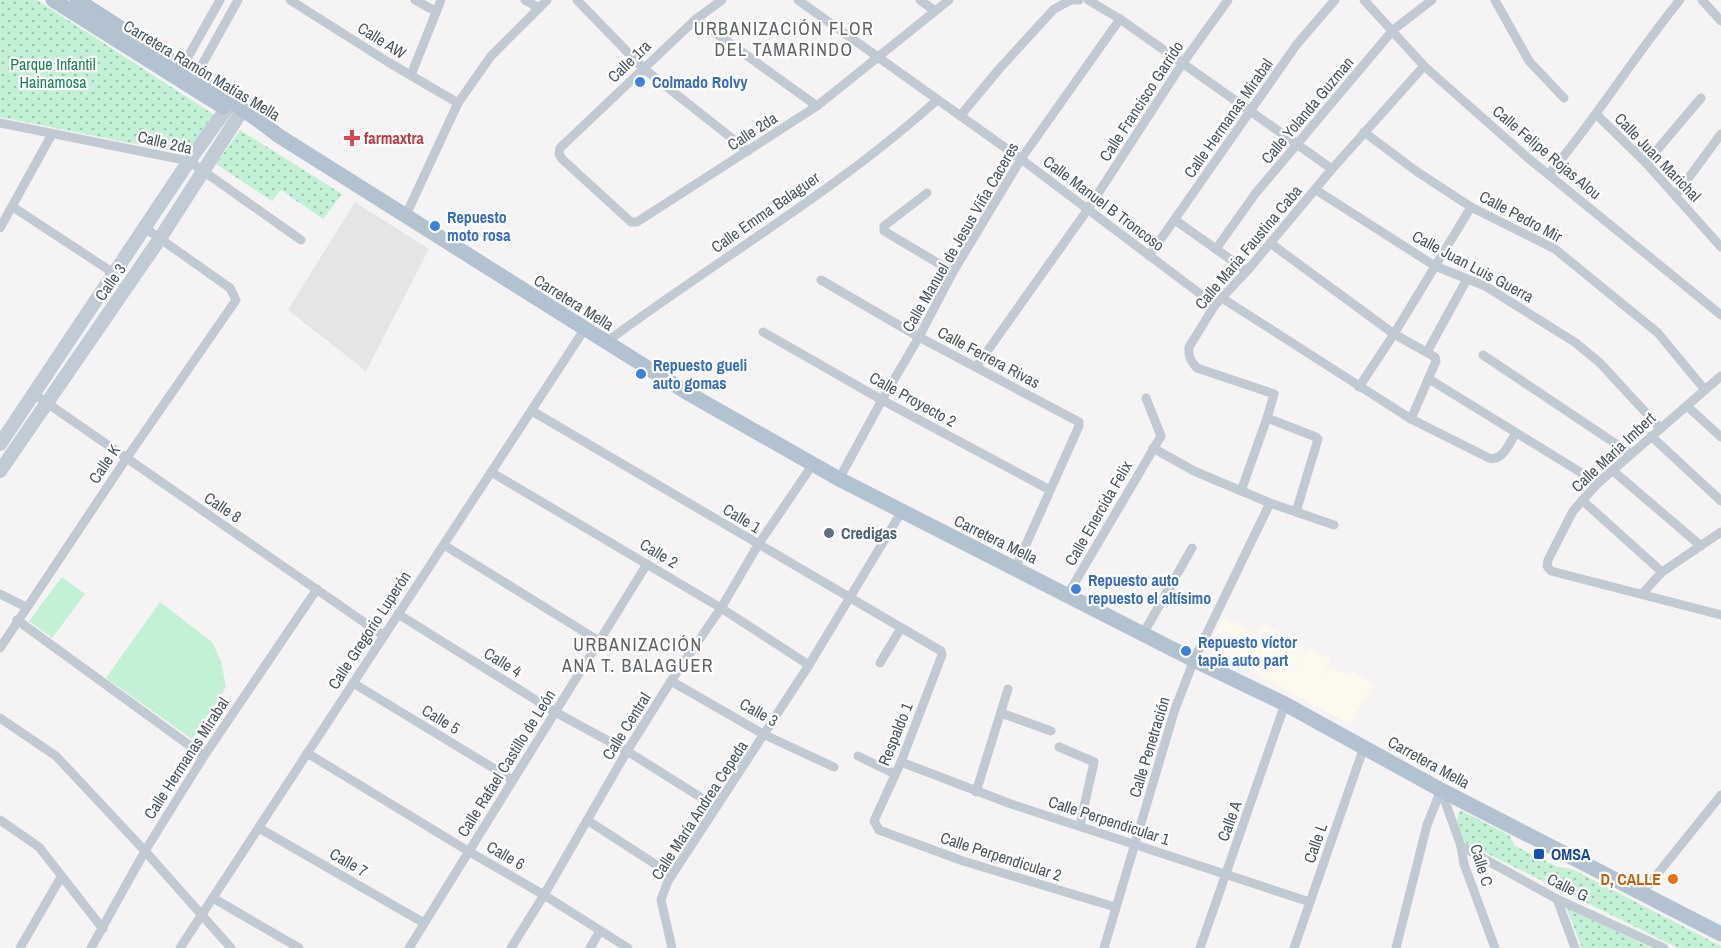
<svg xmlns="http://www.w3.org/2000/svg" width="1721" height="948" font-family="'Archivo Narrow',sans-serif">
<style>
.commercial{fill:#fdf9ef}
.education{fill:#e6e4e5}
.green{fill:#c3f1d5}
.park{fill:url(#park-dots)}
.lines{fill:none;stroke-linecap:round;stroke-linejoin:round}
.street{stroke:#c1cad2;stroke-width:9}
.secondary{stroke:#c1cbd6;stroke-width:14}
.primary{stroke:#b3c2d1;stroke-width:15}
.shop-dot{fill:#3f7fe0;stroke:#fff;stroke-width:2}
.health-dot{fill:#e0444e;stroke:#fff;stroke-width:2}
.service-dot{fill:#5c6f8a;stroke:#fff;stroke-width:2}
.transit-dot{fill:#1a4fb4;stroke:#fff;stroke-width:2}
.food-dot{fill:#e8710a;stroke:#fff;stroke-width:2}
.labels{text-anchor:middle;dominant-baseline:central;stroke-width:4.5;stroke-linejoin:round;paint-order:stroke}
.street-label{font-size:16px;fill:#4a5661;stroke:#fff}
.park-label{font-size:16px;fill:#17864f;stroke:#fff}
.shop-label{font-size:16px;font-weight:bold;fill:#366cbe;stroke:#fff;text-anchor:start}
.health-label{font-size:16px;font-weight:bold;fill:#be3a42;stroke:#fff;text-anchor:start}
.service-label{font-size:16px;font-weight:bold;fill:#4e5e75;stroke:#fff;text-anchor:start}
.transit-label{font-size:16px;font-weight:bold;fill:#164399;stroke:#fff;text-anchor:start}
.food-label{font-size:16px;font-weight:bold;fill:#c56008;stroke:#fff;text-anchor:end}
.neighbourhood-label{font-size:18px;letter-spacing:1.5px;fill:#5f6368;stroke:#fff}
</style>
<defs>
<pattern id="park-dots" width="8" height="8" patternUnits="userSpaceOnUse" patternTransform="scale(1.5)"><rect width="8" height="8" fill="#c3f1d5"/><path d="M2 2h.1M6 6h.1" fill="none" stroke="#a0c6b0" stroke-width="1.8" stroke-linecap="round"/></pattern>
</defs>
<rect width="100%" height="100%" fill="#f5f3f3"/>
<path class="commercial" d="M1224,617L1257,634L1263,624L1306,649L1295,668L1309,648L1331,659L1318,682L1329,666L1349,675L1352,671L1374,684L1350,724L1282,688L1209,645Z"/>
<path class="education" d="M355,202L429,249L366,371L288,310Z"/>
<g class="green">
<path d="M62,577L85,594L52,638L29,621Z"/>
<path d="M160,602L212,642L221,661L226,687L192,739L106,678Z"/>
</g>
<g class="park">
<path d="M0,0H37L216,116L185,154L0,117Z"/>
<path d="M240,130L342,194L323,219L281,190L272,201L216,164Z"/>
<path d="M1460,810L1509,835L1515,846L1558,867L1572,869L1721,946V948H1678L1466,843C1460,834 1454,819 1460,810Z"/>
<path d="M1566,907L1651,948H1582Z"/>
</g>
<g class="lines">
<g class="street">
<path d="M290,0L388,62L458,103"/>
<path d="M415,0L435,11"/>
<path d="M525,0L539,8"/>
<path d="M577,0L643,68L748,151"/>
<path d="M722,0L696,19L560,148L559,154L562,159L631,222H637L817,106L949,0"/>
<path d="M798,0L1021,159L1215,305"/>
<path d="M920,0L935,11"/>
<path d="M1088,0L1120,19L1332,169"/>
<path d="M1364,0L1424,66L1528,158L1721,315"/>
<path d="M1495,0L1529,61L1564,98"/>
<path d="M1702,0L1721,21"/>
<path d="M696,19L817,106"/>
<path d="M180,71L220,0"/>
<path d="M411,75L441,0"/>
<path d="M194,79L238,0"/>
<path d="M1597,115L1646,163L1721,247"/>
<path d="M960,116L1000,68L1054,9L1071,0H1079"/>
<path d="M0,123L189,161L301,240"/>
<path d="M1364,132L1416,171L1471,207L1555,249L1658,333L1705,390"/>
<path d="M1646,163L1701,98"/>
<path d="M1549,174C1596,119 1634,56 1680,0"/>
<path d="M1316,190L1435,266L1485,286L1576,343L1600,363L1660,428"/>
<path d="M927,193L884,226V231L953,272"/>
<path d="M1676,195L1721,134"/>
<path d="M13,207L115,274"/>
<path d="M405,217L458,103L491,56L547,0"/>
<path d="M1175,220L1247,271"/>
<path d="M0,228L52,134"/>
<path d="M1270,243L1394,334L1435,357L1436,361L1411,419"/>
<path d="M1216,249L1255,194L1393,30L1432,0"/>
<path d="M1149,256L1297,44L1335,0"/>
<path d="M821,280L919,337L1079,422V426L1015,569"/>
<path d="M1222,298L1411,419L1489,458C1503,462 1509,443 1516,433"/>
<path d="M763,332L882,400L1050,490"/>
<path d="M605,343C715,261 835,192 937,100"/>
<path d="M1427,352L1467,279"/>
<path d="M1483,355L1631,454"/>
<path d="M976,367L1088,209L1182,64L1228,0"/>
<path d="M1721,376L1598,483L1573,511L1548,560L1547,566L1551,571L1721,615"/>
<path d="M1429,379L1598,483"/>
<path d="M1359,387L1394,334L1471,207"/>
<path d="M34,394L384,636"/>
<path d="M1687,406L1721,437"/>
<path d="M532,411L941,651L942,655L901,762L874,821L879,830L963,861L1115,907"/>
<path d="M1267,418L1316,437L1318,439L1296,512"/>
<path d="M1651,436L1721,501"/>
<path d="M1153,448L1194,471L1270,503L1334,525"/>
<path d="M1612,470L1701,546"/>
<path d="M491,472L721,608L809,665"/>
<path d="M839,479L882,400L919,337L953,272L1021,159L1120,19"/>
<path d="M1241,491L1267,418L1274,394L1197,368C1191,361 1188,357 1189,347L1215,305L1247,271L1332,169L1424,66"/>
<path d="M1582,500L1662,572"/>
<path d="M444,545L599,641"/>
<path d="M0,594L26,607"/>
<path d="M1068,594L1161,436L1146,398"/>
<path d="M1642,594L1662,572L1721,532"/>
<path d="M398,614L555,712L627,751L716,807"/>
<path d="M17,620L204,756"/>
<path d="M1143,634L1192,548"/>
<path d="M0,648L126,459L236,300L230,288L145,228"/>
<path d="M880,663L901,628"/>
<path d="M671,681L765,735L834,767"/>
<path d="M353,683L513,780"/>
<path d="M1001,713L1051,731"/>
<path d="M0,718L56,756L145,851L231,948"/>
<path d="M1059,747L1094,762L1080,825"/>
<path d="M307,753L468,851L544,895L628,948"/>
<path d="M858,756L895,774"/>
<path d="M901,762L1011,804L1310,902"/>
<path d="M1441,790L1461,846L1464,864L1495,948"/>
<path d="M976,792L1008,689"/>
<path d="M0,820L39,847L103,929"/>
<path d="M587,820L672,875"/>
<path d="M259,828L424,923"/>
<path d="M1461,846L1557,899L1664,948"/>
<path d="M1642,893L1721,795"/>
<path d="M213,898L299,948"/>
<path d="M1557,899L1575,948"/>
<path d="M20,948L61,877"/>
<path d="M91,948L145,851L204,756L317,589"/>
<path d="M180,948L584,330"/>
<path d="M409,948L647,564"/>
<path d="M511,948L544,895L627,751L671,681L721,608L758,545L813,464"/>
<path d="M590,948L600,931"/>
<path d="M672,948L661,900L668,881L809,665L902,511"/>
<path d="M1104,948L1175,709L1194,660L1270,503"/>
<path d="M1200,948L1285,704"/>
<path d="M1294,948L1364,747"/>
<path d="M1396,948L1427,825L1441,790"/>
</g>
<g class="secondary">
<path d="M0,444L189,161L232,101"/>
<path d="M0,471L159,240L243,109"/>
</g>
<g class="primary">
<path d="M53,0L223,107"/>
<path d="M77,0C145,44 214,86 279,136L686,392L839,479L1194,660L1285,704L1441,790L1721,934"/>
</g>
</g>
<g class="shop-dot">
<circle cx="640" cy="82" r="6"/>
<circle cx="435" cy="226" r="6"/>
<circle cx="641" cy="374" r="6"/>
<circle cx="1076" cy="589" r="6"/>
<circle cx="1186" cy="651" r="6"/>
</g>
<path class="health-dot" d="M349 129h6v6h6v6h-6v6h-6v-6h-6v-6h6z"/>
<circle class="service-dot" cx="829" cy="533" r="6"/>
<rect class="transit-dot" x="1533" y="848" width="12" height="12" rx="3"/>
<circle class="food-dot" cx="1673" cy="879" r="6"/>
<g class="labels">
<g class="street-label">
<text transform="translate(382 40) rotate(32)">Calle AW</text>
<text transform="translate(629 61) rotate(-44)">Calle 1ra</text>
<text transform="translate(202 70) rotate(31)">Carretera Ramón Matías Mella</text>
<text transform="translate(1141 101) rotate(-57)">Calle Francisco Garrido</text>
<text transform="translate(1307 110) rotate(-50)">Calle Yolanda Guzman</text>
<text transform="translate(1228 118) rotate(-55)">Calle Hermanas Mirabal</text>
<text transform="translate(752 131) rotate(-33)">Calle 2da</text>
<text transform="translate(165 142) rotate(13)">Calle 2da</text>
<text transform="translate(1547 152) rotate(40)">Calle Felipe Rojas Alou</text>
<text transform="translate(1658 157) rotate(46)">Calle Juan Marichal</text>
<text transform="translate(1104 203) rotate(37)">Calle Manuel B Troncoso</text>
<text transform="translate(765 212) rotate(-35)">Calle Emma Balaguer</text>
<text transform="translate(1521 216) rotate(28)">Calle Pedro Mir</text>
<text transform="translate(960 237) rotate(-60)">Calle Manuel de Jesus Viña Caceres</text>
<text transform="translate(1248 247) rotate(-50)">Calle Maria Faustina Caba</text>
<text transform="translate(1473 266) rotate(28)">Calle Juan Luis Guerra</text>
<text transform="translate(110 282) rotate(-55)">Calle 3</text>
<text transform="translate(574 302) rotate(32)">Carretera Mella</text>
<text transform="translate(989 357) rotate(28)">Calle Ferrera Rivas</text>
<text transform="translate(913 399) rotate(29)">Calle Proyecto 2</text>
<text transform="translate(1613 452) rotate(-43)">Calle Maria Imbert</text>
<text transform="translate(104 464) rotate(-56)">Calle K</text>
<text transform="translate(223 507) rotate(34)">Calle 8</text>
<text transform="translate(1098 513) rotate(-60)">Calle Enercida Felix</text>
<text transform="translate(742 518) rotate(31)">Calle 1</text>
<text transform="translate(996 539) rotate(26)">Carretera Mella</text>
<text transform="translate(659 553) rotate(31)">Calle 2</text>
<text transform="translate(369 630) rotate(-57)">Calle Gregorio Luperón</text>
<text transform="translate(503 662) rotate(32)">Calle 4</text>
<text transform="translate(759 712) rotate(29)">Calle 3</text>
<text transform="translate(441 719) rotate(31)">Calle 5</text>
<text transform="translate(626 726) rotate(-58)">Calle Central</text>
<text transform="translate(895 734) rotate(-68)">Respaldo 1</text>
<text transform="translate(1149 747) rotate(-73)">Calle Penetración</text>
<text transform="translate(186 758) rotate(-57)">Calle Hermanas Mirabal</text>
<text transform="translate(1429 762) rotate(29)">Carretera Mella</text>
<text transform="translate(506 763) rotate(-58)">Calle Rafael Castillo de León</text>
<text transform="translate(699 810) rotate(-57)">Calle María Andrea Cepeda</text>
<text transform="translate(1109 820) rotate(18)">Calle Perpendicular 1</text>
<text transform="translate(1229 821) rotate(-70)">Calle A</text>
<text transform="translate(1315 843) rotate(-71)">Calle L</text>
<text transform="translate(506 855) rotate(30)">Calle 6</text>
<text transform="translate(1001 856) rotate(18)">Calle Perpendicular 2</text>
<text transform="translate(349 862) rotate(30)">Calle 7</text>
<text transform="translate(1482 865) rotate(73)">Calle C</text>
<text transform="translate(1568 887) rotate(26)">Calle G</text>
</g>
<g class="park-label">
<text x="53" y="64">Parque Infantil<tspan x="53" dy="18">Hainamosa</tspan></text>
</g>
<g class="shop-label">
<text x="652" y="82">Colmado Rolvy</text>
<text x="447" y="217">Repuesto<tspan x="447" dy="18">moto rosa</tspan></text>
<text x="653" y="365">Repuesto gueli<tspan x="653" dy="18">auto gomas</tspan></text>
<text x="1088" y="580">Repuesto auto<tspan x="1088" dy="18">repuesto el altísimo</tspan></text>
<text x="1198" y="642">Repuesto víctor<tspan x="1198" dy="18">tapia auto part</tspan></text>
</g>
<g class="health-label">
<text x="364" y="138">farmaxtra</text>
</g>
<g class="service-label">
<text x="841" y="533">Credigas</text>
</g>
<g class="transit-label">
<text x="1551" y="854">OMSA</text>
</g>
<g class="food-label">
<text x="1661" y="879">D, CALLE</text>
</g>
<g class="neighbourhood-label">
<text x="784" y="28">URBANIZACIÓN FLOR<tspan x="784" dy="21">DEL TAMARINDO</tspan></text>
<text x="638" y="644">URBANIZACIÓN<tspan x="638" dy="21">ANA T. BALAGUER</tspan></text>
</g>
</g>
</svg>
